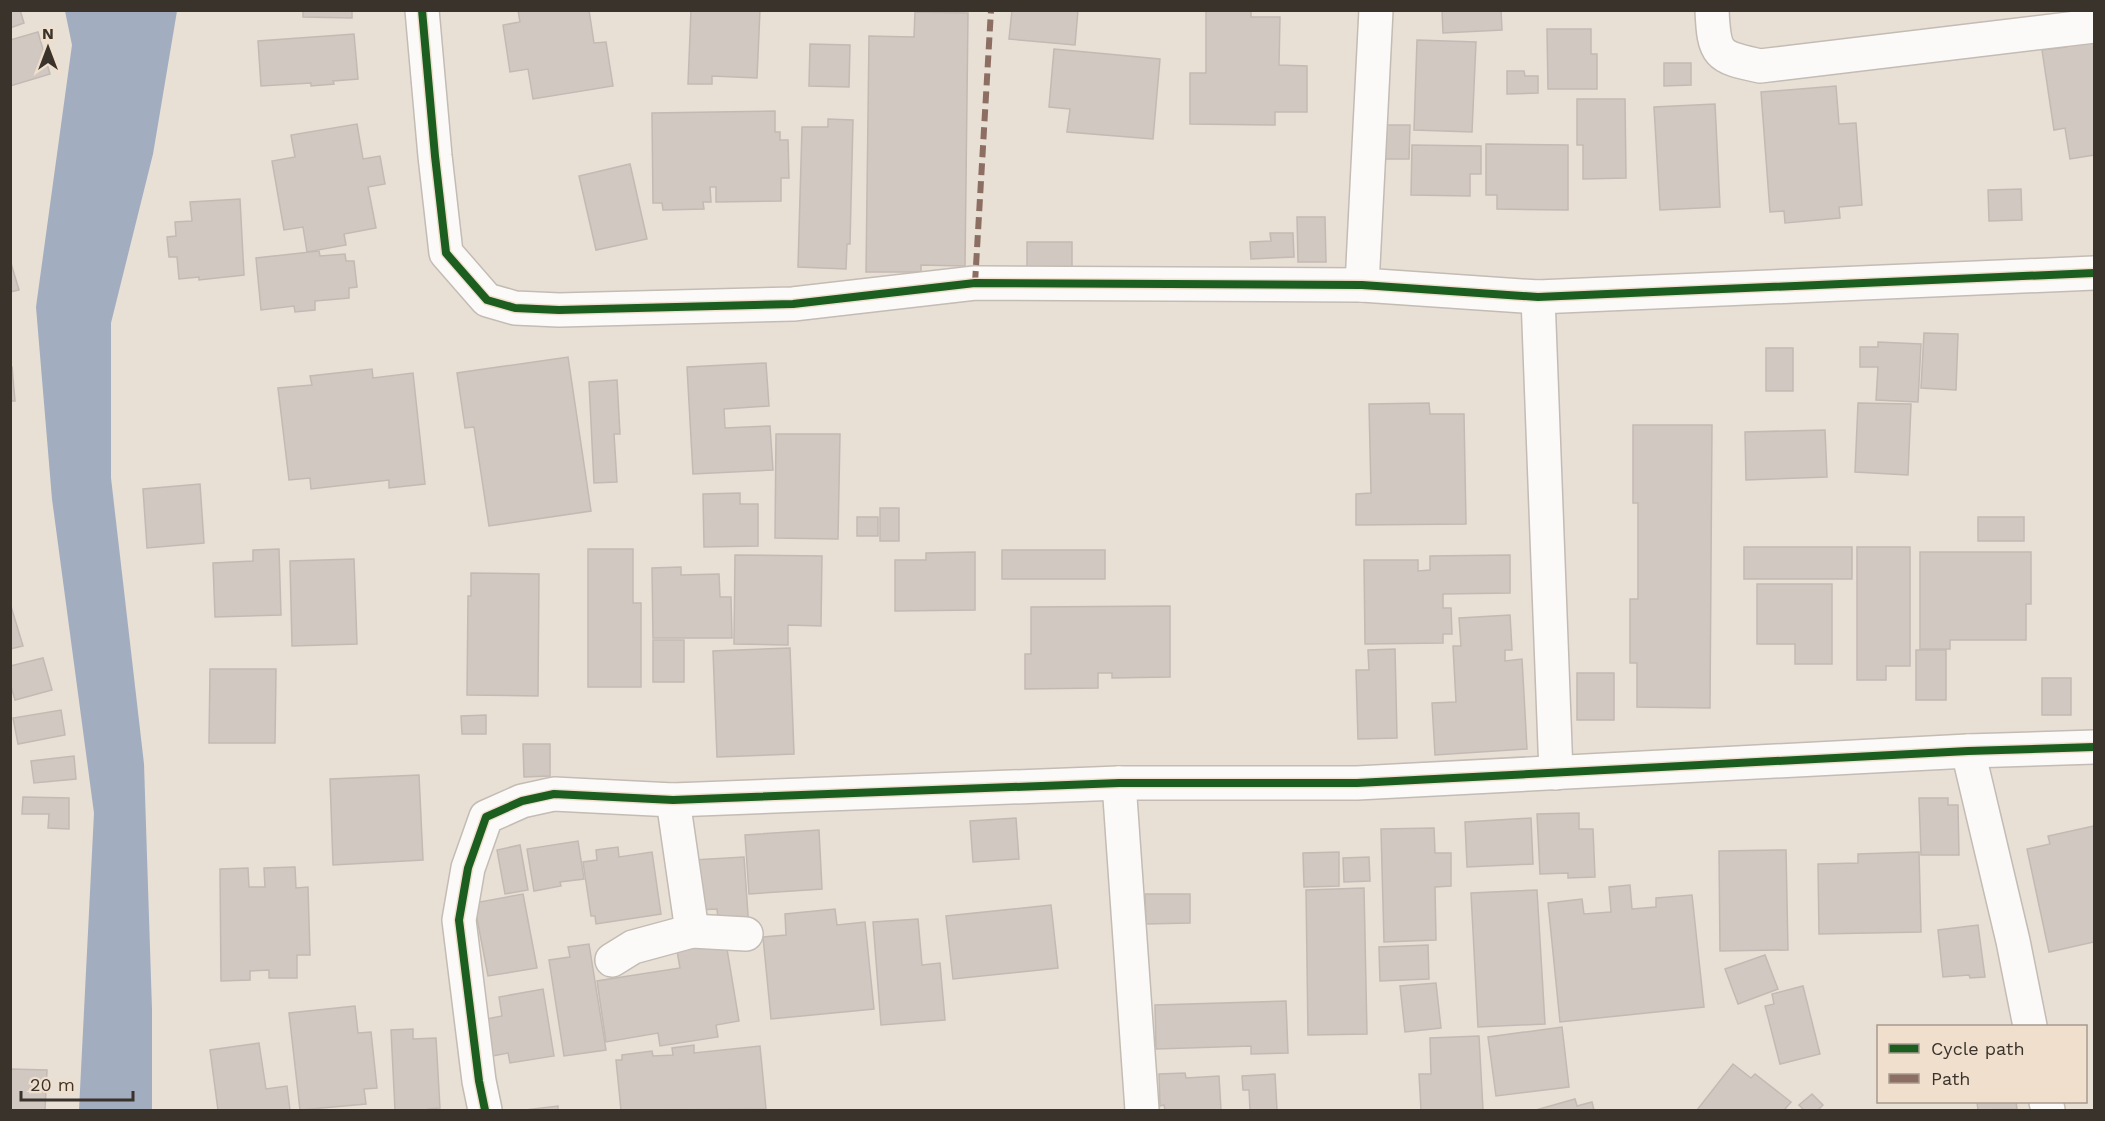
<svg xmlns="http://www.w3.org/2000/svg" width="2105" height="1121" font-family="'Work Sans',sans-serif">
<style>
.water{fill:#a2adbf}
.building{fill:#d1c8c2;stroke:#c3bab4;stroke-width:1.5}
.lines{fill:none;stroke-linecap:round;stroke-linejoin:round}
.minor-casing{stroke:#c3bcb4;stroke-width:36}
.minor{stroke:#fcfaf9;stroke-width:33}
.quiet{stroke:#8d6e63;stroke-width:6;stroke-dasharray:12 6;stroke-linecap:butt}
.cycleway-casing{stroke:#f0dfcd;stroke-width:11}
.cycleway{stroke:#1b5e20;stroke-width:8}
</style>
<rect width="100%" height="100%" fill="#e8dfd5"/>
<path class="water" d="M65,11H177L153,154L111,323V478L144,764L152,1010V1110H79L94,813L52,499L36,307L72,45Z"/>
<g class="building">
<path d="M10,10H20L24,23L10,28Z"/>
<path d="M303,10H352V18L303,17Z"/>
<path d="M518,10H589L594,43L606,42L613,86L533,99L528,69L510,72L503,25L520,22Z"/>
<path d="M691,10H760L757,78L712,76V84H688Z"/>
<path d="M1012,10H1078L1075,45L1009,39Z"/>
<path d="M1206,10H1251V17H1280L1279,65L1307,66V112H1275V125L1190,124V73H1206Z"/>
<path d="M1442,10H1501L1502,30L1443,33Z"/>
<path d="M915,12L968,13L965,266L921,265V272H866L869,36L914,37Z"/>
<path d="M1547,29H1591V54H1597V89H1548Z"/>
<path d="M38,32L50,74L10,86V40Z"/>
<path d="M354,34L358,79L333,81L334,84L311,86V83L261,86L258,41Z"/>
<path d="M2094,37V155L2070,159L2065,128L2054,130L2042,50L2066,47L2065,42Z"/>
<path d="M1417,40L1476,42L1472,132L1414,130Z"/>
<path d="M810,44L850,45L849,87L809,86Z"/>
<path d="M1054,49L1160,59L1153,139L1067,132L1070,109L1049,107Z"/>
<path d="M1664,63H1691V85L1664,86Z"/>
<path d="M1507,71H1524L1525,76H1538V93L1507,94Z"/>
<path d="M1836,86L1839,124L1856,123L1862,205L1839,207L1840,218L1785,223L1784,211L1770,212L1761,92Z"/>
<path d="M1577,99H1625L1626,178L1583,179V145H1577Z"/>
<path d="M1715,104L1720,207L1660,210L1654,107Z"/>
<path d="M775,111V132H780V140H788L789,178H781V201L716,202V187H710L711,202H703L704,209L663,210L662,203H653L652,113Z"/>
<path d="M828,119L853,120L850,244H847L846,269L798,267L802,127H828Z"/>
<path d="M357,124L363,159L380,156L385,184L368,187L376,228L344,234L346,245L307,252L303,227L284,230L272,161L295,157L291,135Z"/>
<path d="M1380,125H1410L1409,159H1380Z"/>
<path d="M1486,144L1568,145V210L1497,209V195H1486Z"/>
<path d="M1412,145L1481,146V174H1470V196L1411,195Z"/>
<path d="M630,164L647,239L596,250L579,176Z"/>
<path d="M2021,189L2022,220L1989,221L1988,190Z"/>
<path d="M240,199L244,275L199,280V277L179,279L177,257H169L167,237L176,236L175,222L192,221L190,202Z"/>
<path d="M1297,217H1325L1326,262H1298Z"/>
<path d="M1270,233H1293L1294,257L1251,259L1250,242L1271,241Z"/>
<rect x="1027" y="242" width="45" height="26"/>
<path d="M319,251L320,256L345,254L346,261H354L357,287L349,288V298L315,301V310L295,312L294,306L261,310L256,258Z"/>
<path d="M10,260L19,290L10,292Z"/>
<path d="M1924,333L1958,334L1956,390L1921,388Z"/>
<path d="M1878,342L1921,344L1918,402L1876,400L1878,367H1860V347H1878Z"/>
<rect x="1766" y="348" width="27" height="43"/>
<path d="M568,357L591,511L489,526L474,427L465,428L457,373Z"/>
<path d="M766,363L769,406L724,409L725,428L770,426L773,470L693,474L687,367Z"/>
<path d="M10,367H12L15,401H10Z"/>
<path d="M372,369L373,378L413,373L425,484L389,488V480L311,489L310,478L289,480L278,388L312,385L310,376Z"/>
<path d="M617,380L620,434H614L617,482L594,483L589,382Z"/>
<path d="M1429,403L1430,414H1464L1466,524L1356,525V494L1371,493L1369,404Z"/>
<path d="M1858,403L1911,404L1908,475L1855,472Z"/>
<path d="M1633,425H1712L1710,708L1637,707V663H1630V599H1638V503H1633Z"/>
<path d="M1825,430L1827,477L1746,480L1745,432Z"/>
<path d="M776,434H840L838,539L775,538Z"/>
<path d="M200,484L204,543L147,548L143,489Z"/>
<path d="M740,493V504H758V546L704,547L703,494Z"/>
<rect x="880" y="508" width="19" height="33"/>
<rect x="857" y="517" width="21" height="19"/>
<rect x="1978" y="517" width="46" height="24"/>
<rect x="1744" y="547" width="108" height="32"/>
<path d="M1857,547H1910V666H1886V680H1857Z"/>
<path d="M279,549L281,615L215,617L213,563L253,561V550Z"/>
<path d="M588,549H633V603H641V687H588Z"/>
<rect x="1002" y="550" width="103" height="29"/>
<path d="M975,552V610L895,611V560H926V553Z"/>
<path d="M1920,552H2031V604H2026V640H1950V649H1920Z"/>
<path d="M735,555L822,556L821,626L788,625V645L734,644Z"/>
<path d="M1510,555V593L1443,594V608H1451L1452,634H1443V643L1365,644L1364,560H1418V571L1430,570V556Z"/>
<path d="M354,559L357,644L292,646L290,561Z"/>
<path d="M681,567V575L719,574L720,597H731L732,638H653L652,568Z"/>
<path d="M471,573L539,574L538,696L467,695L468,596H471Z"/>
<path d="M1757,584H1832V664H1795V644H1757Z"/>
<path d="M10,603L23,646L10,649Z"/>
<path d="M1170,606V677L1112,678V673H1098V688L1025,689V654H1031V607Z"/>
<path d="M1510,615L1512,650H1505V661L1522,659L1527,749L1435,755L1432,703L1456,702L1453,646H1461L1459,618Z"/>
<rect x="653" y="640" width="31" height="42"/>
<path d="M790,648L794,754L717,757L713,651Z"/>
<path d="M1395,649L1397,738L1358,739L1356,670H1369L1368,650Z"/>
<rect x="1916" y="650" width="30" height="50"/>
<path d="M43,658L52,690L15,700L10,683V666Z"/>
<path d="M210,669H276L275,743H209Z"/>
<rect x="1577" y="673" width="37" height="47"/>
<rect x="2042" y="678" width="29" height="37"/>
<path d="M61,710L65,735L18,744L13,718Z"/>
<path d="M486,715V734H462L461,716Z"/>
<path d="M523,744H550V776L524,777Z"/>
<path d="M74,756L76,779L34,783L31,761Z"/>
<path d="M419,775L423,860L333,865L330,779Z"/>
<path d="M23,797L69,798V829L48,828L49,814H22Z"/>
<path d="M1919,798H1948V805H1958L1959,855H1921Z"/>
<path d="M1579,813V829H1593L1595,877L1568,878V873L1540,874L1537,814Z"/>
<path d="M1016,818L1019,859L973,862L970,821Z"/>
<path d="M1531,818L1533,864L1467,867L1465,822Z"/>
<path d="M2094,826V942L2049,952L2027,849L2050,844L2048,836Z"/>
<path d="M1434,828L1435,853H1451V886L1435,887L1436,940L1384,942L1381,829Z"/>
<path d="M819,830L822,889L749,894L745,835Z"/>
<path d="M578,841L584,879L560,882L561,886L534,891L527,849Z"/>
<path d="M520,845L528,890L505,894L497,850Z"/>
<path d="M618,847L619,857L652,852L661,914L596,924L595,916H591L583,862L597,860L596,850Z"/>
<path d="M1786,850L1788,950L1720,951L1719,851Z"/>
<path d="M1339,852V886L1304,887L1303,853Z"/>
<path d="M1919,852L1921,932L1819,934L1818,864L1858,863V854Z"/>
<path d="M744,857L749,929L719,930L717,909L696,910L693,860Z"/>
<path d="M1369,857L1370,881L1344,882L1343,858Z"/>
<path d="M295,867L296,888L308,887L310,955H297V978H269V970L250,971V980L221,981L220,869L248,868L249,887H265L264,868Z"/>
<path d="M1630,885L1632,909L1656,907V898L1692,895L1704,1007L1560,1022L1548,903L1582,899L1584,914L1611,912L1609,887Z"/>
<path d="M1364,888L1367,1034L1308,1035L1306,890Z"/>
<path d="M1537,890L1545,1024L1478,1027L1471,893Z"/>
<path d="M523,894L537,968L488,976L474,903Z"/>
<path d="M1145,894H1190V923L1146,924Z"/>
<path d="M1051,905L1058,968L953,979L946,916Z"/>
<path d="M835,909L837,925L865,922L874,1009L771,1019L763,937L786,935L785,914Z"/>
<path d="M918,919L922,965L940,963L945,1020L881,1025L873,922Z"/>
<path d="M1978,925L1985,977L1970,978L1969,975L1943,977L1938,930Z"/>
<path d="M725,937L739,1021L716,1025L718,1037L660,1046L658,1033L606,1042L597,981L680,968L676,945Z"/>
<path d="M589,944L606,1050L564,1056L549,960L570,957L568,947Z"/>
<path d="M1428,945L1429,979L1380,981L1379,947Z"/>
<path d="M1765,955L1778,989L1738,1004L1725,969Z"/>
<path d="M1436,983L1441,1028L1405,1032L1400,986Z"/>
<path d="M1803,986L1820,1054L1780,1064L1765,1006L1774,1004L1772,994Z"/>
<path d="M543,989L554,1056L510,1063L508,1053L492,1056L486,1019L502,1016L499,997Z"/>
<path d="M1286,1001L1288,1053L1251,1054V1046L1156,1049L1155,1005Z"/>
<path d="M355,1006L358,1033L371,1032L377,1088L364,1089L366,1104L300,1110L289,1013Z"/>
<path d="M1562,1027L1569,1087L1496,1096L1488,1037Z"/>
<path d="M413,1029V1039L436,1038L440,1108L428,1109V1110H395L391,1030Z"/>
<path d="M1479,1036L1483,1110H1421L1419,1074H1431L1430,1038Z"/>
<path d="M259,1043L266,1089L287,1086L290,1110H218L210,1050Z"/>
<path d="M694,1045V1053L760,1046L766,1109L621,1110L616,1060H622V1055L652,1051L653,1056L673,1055L672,1048Z"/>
<path d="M1733,1064L1751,1078L1755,1074L1791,1102L1785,1109L1787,1110H1697Z"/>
<path d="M10,1069L47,1070L45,1110H10Z"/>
<path d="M1185,1073L1186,1078L1219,1076L1221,1110H1165L1164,1105L1160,1106L1159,1074Z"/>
<path d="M1275,1074L1277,1110H1250L1249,1090H1243L1242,1076Z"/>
<path d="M1812,1094L1823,1105L1818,1110H1804L1799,1105Z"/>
<path d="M1575,1099L1577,1106L1592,1102L1594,1110H1536Z"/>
<path d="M1977,1102H2016L2017,1109L1978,1110Z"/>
<path d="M558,1106V1110H525Z"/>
</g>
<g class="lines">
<defs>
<g id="minor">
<path d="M422,10L435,156L446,253L487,300L515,308L559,310L793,304L975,283L1362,285L1538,297L2094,273"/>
<path d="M1712,10C1714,55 1717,57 1760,66L2094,26"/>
<path d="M1362,285L1376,10"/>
<path d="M1538,297L1556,773"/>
<path d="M1968,751L2013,941L2030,1026"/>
<path d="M1119,783L1142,1110"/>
<path d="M673,800L692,931"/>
<path d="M612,960L633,947L692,931L746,934"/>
<path d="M2046,1102L2048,1110"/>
<path d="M485,1110L479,1081L459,920L468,868L486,817L522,801L554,794L673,800L1119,783H1357L1968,751L2094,747"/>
</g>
</defs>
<use href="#minor" class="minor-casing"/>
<use href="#minor" class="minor"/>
<path class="quiet" d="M975,283L991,10"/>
<defs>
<g id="cycleway">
<path d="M422,10L435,156L446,253L487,300L515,308L559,310L793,304L975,283L1362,285L1538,297L2094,273"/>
<path d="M485,1110L479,1081L459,920L468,868L486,817L522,801L554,794L673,800L1119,783H1357L1968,751L2094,747"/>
</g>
</defs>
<use href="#cycleway" class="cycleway-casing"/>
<use href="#cycleway" class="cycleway"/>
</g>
<rect width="2105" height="1121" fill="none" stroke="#39332c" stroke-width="24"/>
<rect x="1877" y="1025" width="210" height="78" fill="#f0dfcd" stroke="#a79a8d" stroke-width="1.5"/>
<rect x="1889" y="1044" width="30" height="9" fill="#1b5e20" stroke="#a79a8d" stroke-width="1.5"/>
<text x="1931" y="1055" font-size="18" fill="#39332c">Cycle path</text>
<rect x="1889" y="1074" width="30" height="9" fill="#8d6e63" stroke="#a79a8d" stroke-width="1.5"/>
<text x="1931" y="1085" font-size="18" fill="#39332c">Path</text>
<g transform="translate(48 48)" stroke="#f0dfcd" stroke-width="4.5" paint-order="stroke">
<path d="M0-4.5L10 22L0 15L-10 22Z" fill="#39332c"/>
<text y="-9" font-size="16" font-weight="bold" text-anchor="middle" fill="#39332c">N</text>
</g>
<path d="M21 1091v9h112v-9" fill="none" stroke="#39332c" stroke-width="3"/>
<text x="30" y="1091" font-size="18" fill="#39332c" stroke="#f0dfcd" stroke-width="4.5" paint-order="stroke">20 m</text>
</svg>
